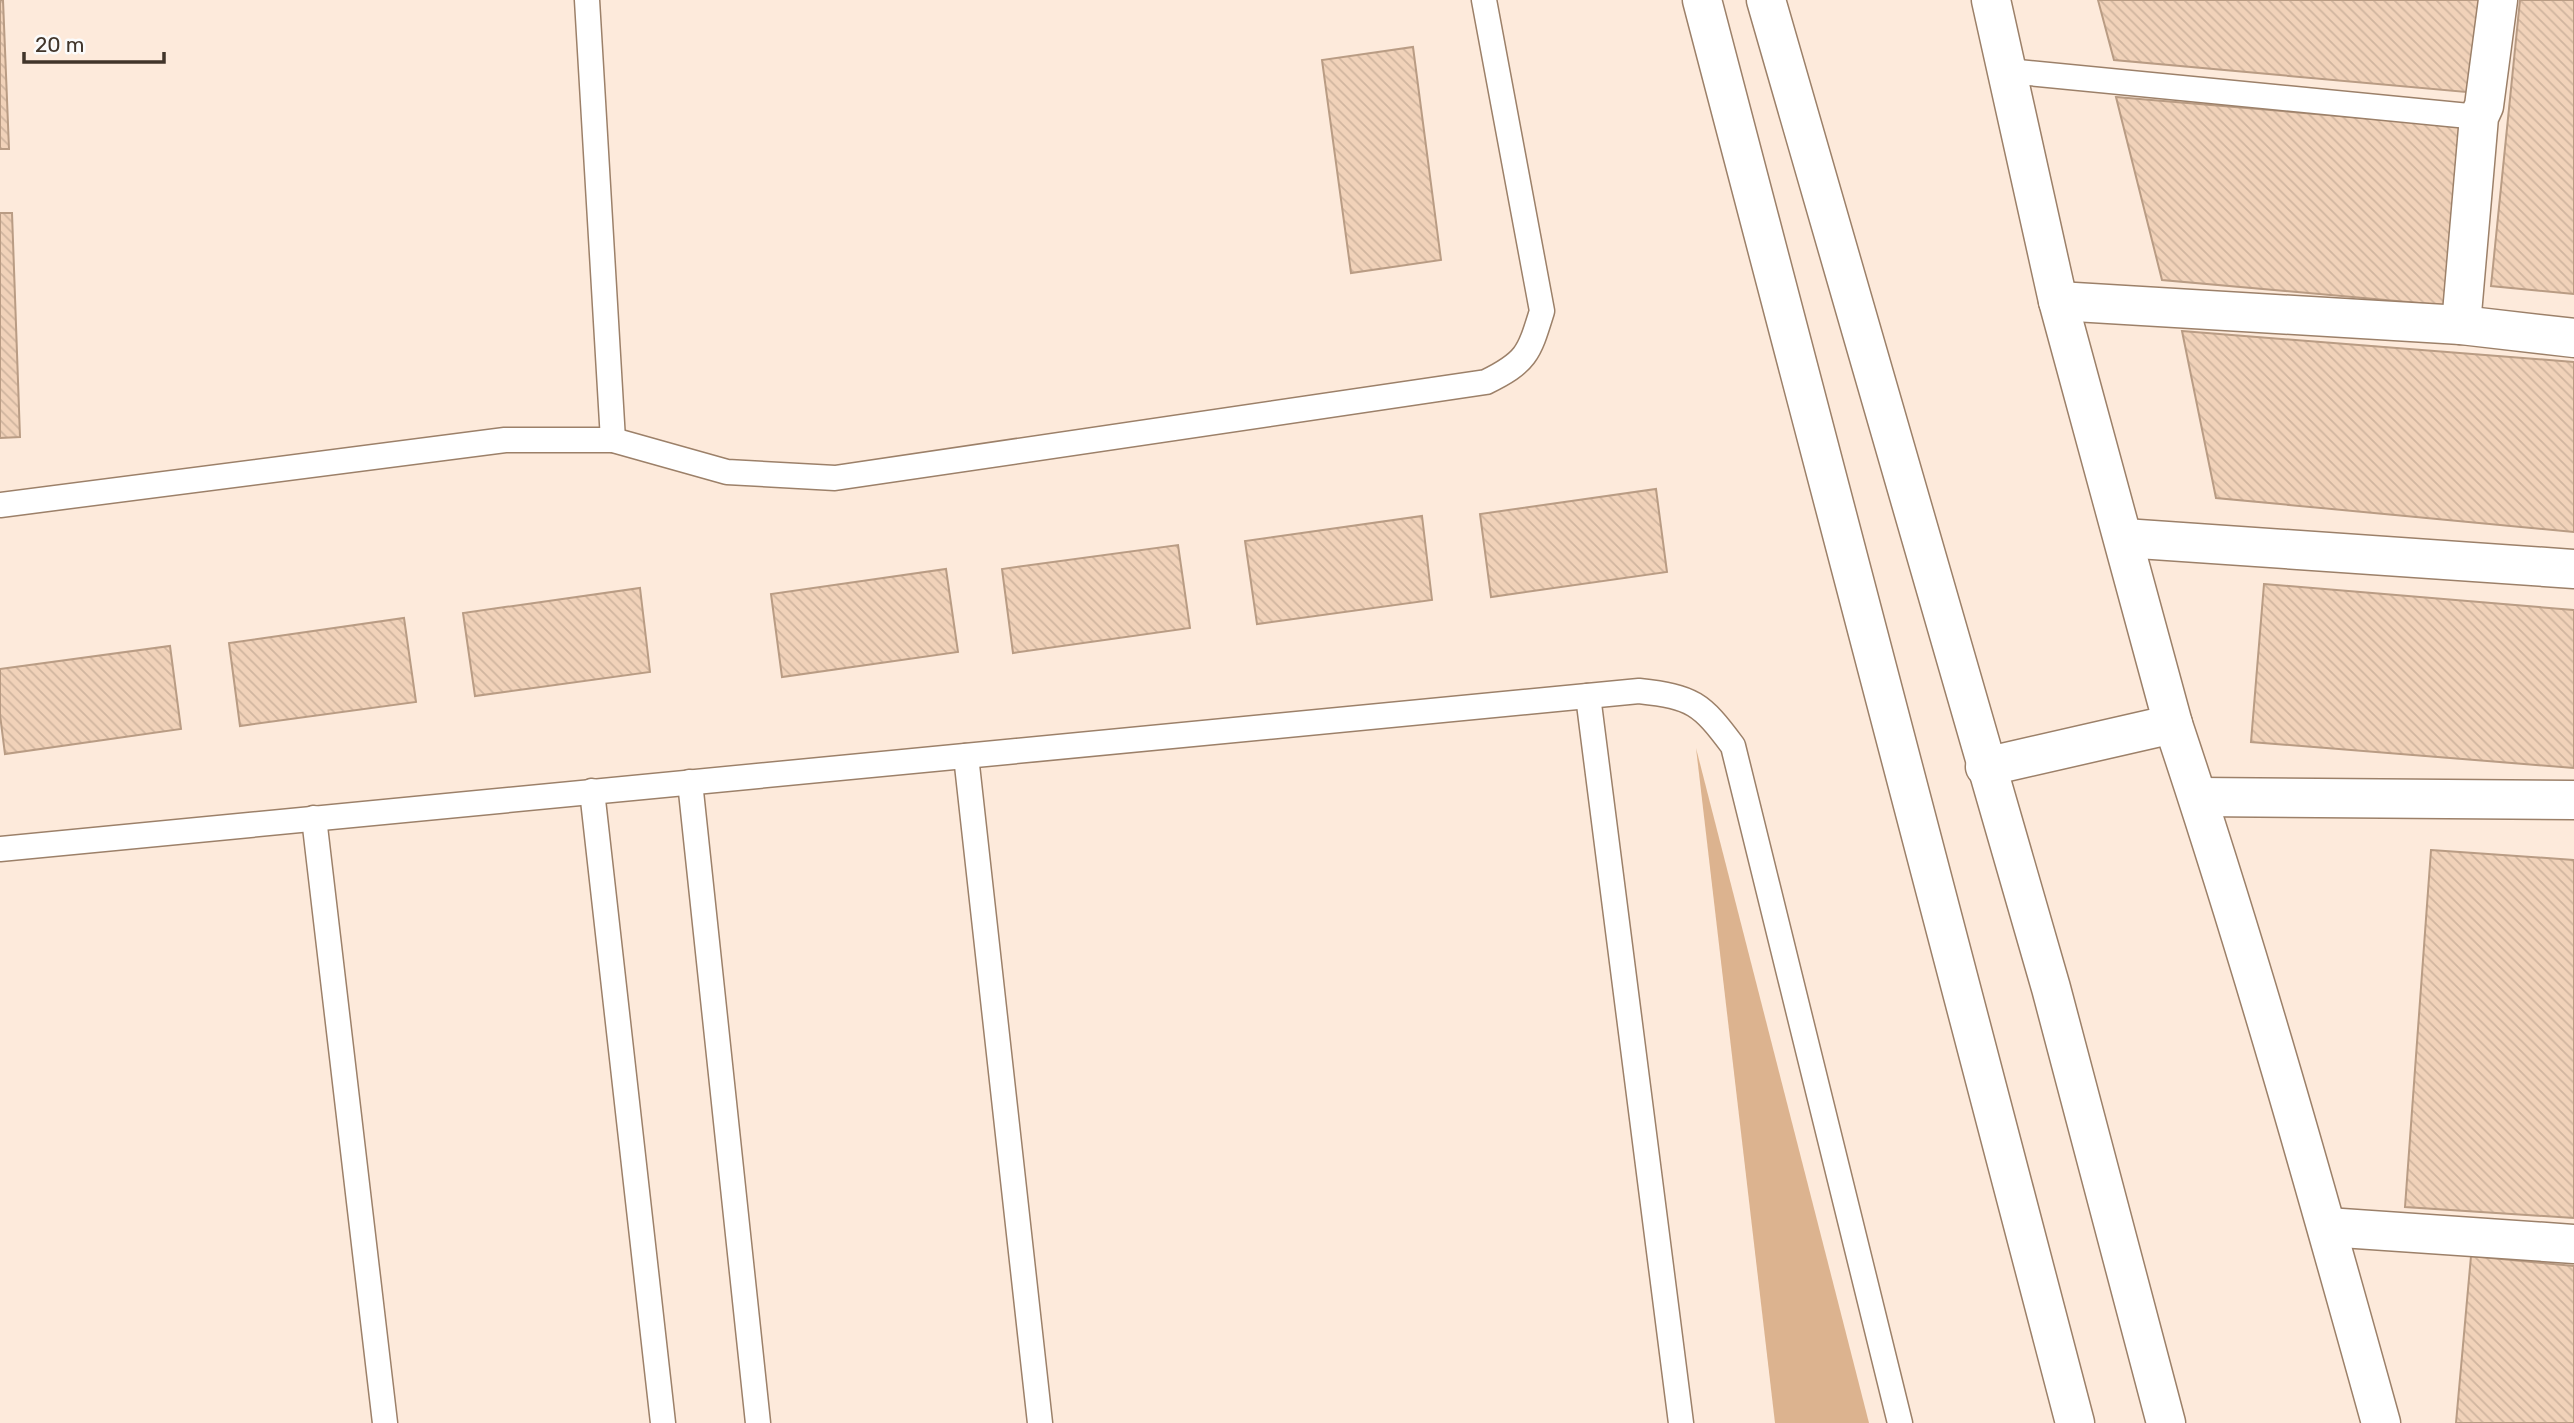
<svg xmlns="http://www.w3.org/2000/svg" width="2574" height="1423" font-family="Rubik,sans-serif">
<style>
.grass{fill:#dcb38f}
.building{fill:url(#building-back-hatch);stroke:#b99c84;stroke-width:2}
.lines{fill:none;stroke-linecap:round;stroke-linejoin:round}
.lane-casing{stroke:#9c8069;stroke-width:27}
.street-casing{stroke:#9c8069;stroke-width:41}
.highway-casing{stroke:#9c8069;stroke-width:41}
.lane{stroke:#fff;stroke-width:24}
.street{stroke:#fff;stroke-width:38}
.highway{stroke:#fff;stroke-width:38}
</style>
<defs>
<pattern id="building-back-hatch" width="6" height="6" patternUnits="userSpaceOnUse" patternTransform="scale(1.75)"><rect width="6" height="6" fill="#f1d2b9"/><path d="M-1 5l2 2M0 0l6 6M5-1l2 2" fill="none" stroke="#d0b59f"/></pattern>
</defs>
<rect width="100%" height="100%" fill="#fdeadb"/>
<path class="grass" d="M1696,748L1869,1423H1775Z"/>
<g class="building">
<path d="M0,0H3L9,149H0Z"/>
<path d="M2098,0H2485L2477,93L2114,60Z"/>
<path d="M2520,0H2574V294L2491,286Z"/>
<path d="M1413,47L1441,260L1351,273L1322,60Z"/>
<path d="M2116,97L2469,127L2452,306L2162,280Z"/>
<path d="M0,213H12L20,437L0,438Z"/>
<path d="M2182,331L2574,362V532L2216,498Z"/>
<path d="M1656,489L1667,572L1491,597L1480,514Z"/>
<path d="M1422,516L1432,600L1257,624L1245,541Z"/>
<path d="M1178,545L1190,628L1013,653L1002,569Z"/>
<path d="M946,569L958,652L782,677L771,594Z"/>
<path d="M2264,584L2574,610V768L2251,742Z"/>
<path d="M640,588L650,672L475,696L463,613Z"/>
<path d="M404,618L416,702L240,726L229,643Z"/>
<path d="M170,646L181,729L5,754L0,715V669Z"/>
<path d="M2431,850L2574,860V1218L2405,1207Z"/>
<path d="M2471,1256L2574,1266V1423H2456Z"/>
</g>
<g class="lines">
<defs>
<g id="lane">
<path d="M587,0L613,440"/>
<path d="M2008,71L2479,117"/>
<path d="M0,505L505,440H613L727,472L835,478L1486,382C1527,362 1529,353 1542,311L1484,0"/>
<path d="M1588,696L1681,1423"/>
<path d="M966,756L1040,1423"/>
<path d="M690,782L758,1423"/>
<path d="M592,791L663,1423"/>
<path d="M314,818L385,1423"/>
<path d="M0,849L1639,691C1693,697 1701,703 1733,746L1900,1423"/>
</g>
<g id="street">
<path d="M2058,301L2461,325L2574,338"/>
<path d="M2461,325L2479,117L2484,106L2498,0"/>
<path d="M2124,538L2574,569"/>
<path d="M2173,724C2250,954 2316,1189 2381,1423"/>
<path d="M1985,767L2173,724L2058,301L1991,0"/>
<path d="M2198,797L2574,800"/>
<path d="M2327,1227L2574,1244"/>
</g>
<g id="highway">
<path d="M1702,0L2075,1423"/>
<path d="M1766,0L2051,988L2166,1423"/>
</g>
</defs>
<use href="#lane" class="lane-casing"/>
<use href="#street" class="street-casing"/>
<use href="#highway" class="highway-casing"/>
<use href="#lane" class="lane"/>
<use href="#street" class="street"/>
<use href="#highway" class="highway"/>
</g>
<path d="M24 52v10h140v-10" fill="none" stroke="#41352a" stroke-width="3.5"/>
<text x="35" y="52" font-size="21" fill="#41352a" stroke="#fbfbfb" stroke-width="5" paint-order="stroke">20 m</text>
</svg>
